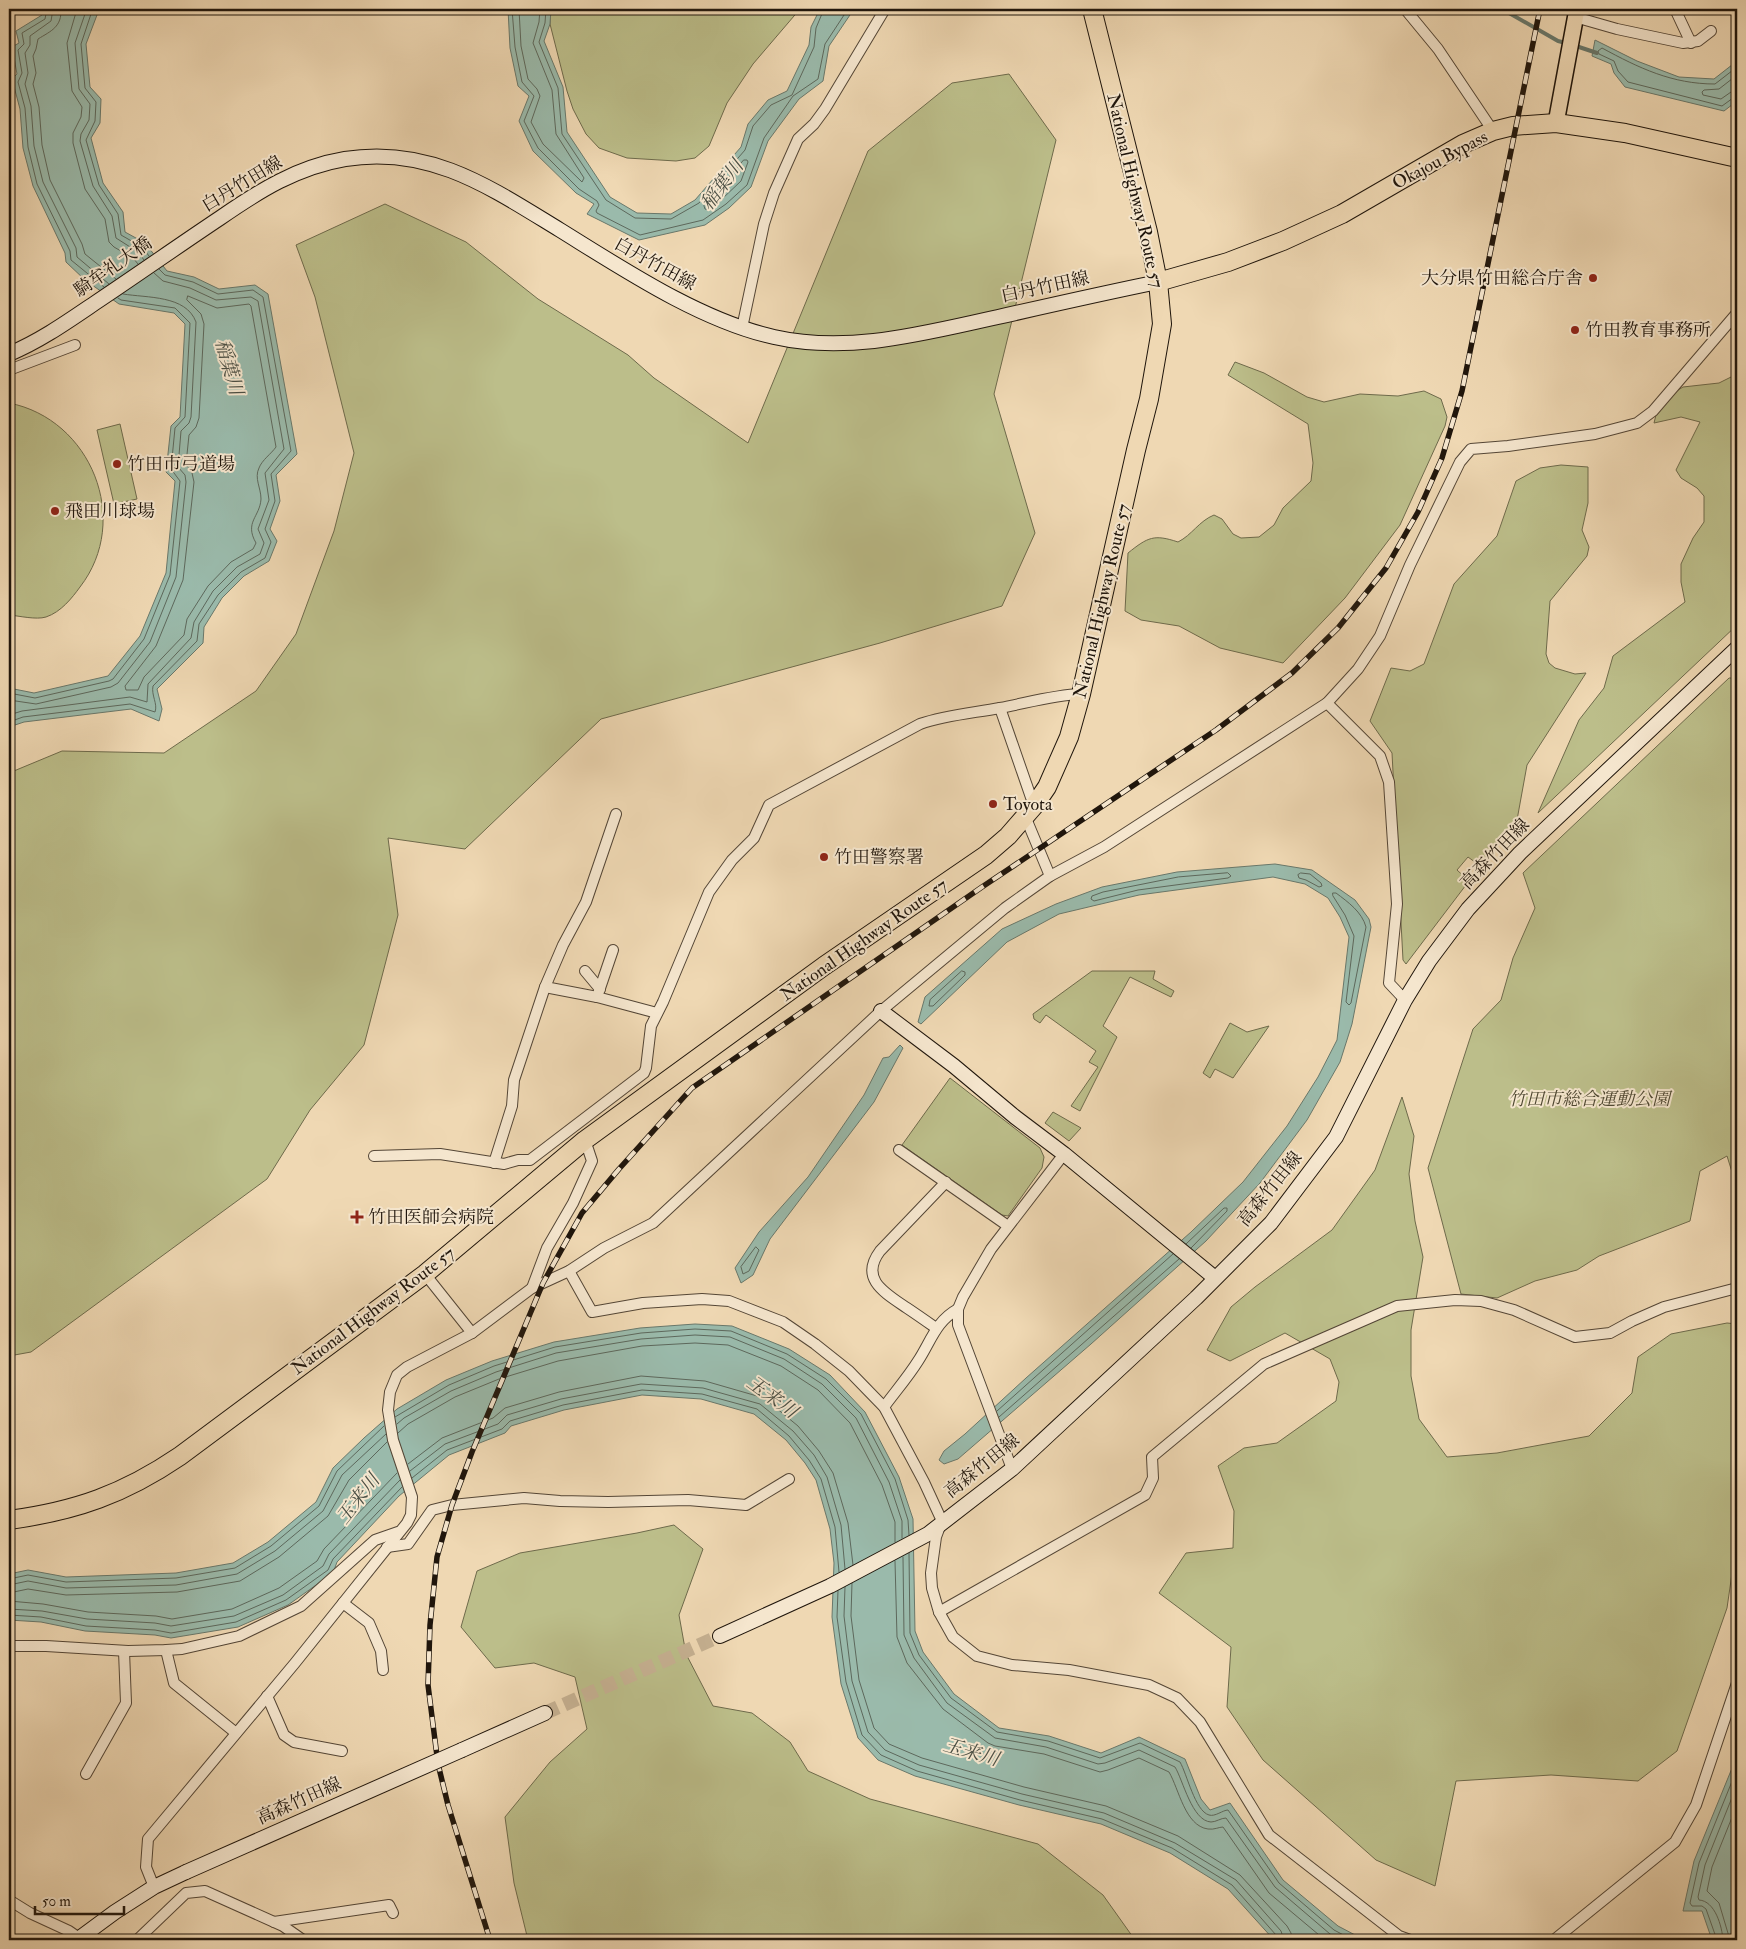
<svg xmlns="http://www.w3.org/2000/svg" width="1746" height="1949" font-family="'IM FELL Double Pica','Noto Serif JP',serif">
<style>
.green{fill:#bcbe8a;stroke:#6e6a4b}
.water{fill:#9abaab;stroke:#69786b}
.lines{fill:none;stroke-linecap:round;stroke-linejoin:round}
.shore{stroke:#5d685c;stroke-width:1}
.stream{stroke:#69786b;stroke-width:4}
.secondary-tunnel{stroke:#c6b192;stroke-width:14;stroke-dasharray:14 7;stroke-linecap:butt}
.street-casing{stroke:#544636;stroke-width:12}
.secondary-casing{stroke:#20160c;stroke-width:16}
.primary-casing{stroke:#20160c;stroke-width:18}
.highway-casing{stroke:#20160c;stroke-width:20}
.street{stroke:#f5e6ce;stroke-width:10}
.secondary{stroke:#f5e6ce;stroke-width:14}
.primary{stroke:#efd8b3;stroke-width:15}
.highway{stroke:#efd8b3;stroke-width:18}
.rail-casing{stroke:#20160c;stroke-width:5.5}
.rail{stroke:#f5e6ce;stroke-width:4;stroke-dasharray:11;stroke-linecap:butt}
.secondary-bridge-casing{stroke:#20160c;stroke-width:16;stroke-linecap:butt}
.secondary-bridge{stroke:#f5e6ce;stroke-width:14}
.poi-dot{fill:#8f2418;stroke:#f5e6ce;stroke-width:2}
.labels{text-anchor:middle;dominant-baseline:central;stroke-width:4;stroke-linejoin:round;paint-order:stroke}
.street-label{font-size:18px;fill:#20160c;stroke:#f5e6ce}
.poi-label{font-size:18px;fill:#20160c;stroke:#f5e6ce;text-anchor:start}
.park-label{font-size:18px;font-style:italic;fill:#4f4832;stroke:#f5e6ce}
.water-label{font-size:19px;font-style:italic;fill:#4b4f44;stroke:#f5e6ce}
</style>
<rect width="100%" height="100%" fill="#efd8b3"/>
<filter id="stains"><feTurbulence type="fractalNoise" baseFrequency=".004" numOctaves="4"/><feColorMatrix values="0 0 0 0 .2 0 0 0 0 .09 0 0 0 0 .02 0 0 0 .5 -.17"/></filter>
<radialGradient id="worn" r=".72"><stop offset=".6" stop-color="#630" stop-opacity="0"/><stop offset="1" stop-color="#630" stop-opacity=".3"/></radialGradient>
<g class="green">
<path d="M551,9H800L753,64L727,103L709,146L695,158L676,161L627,158L599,148L586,134L573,109L567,91L550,24Z"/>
<path d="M1009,74L1056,140L994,394L1035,533L1002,606L880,643L601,719L465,849L388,838L398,915L364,1045L310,1110L267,1179L31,1352L9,1356V773L62,751L164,753L256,691L296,634L334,531L354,453L315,297L296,245L385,204L466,242L538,299L628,355L654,378L748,443L868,151L952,83Z"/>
<path d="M1235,362L1264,373L1307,397L1324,402L1360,394L1398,396L1424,391L1441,399L1447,417L1445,426L1400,525L1345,598L1283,663L1220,648L1179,626L1141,620L1125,611L1128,553C1148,537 1154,534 1178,542C1192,535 1199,521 1214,515L1222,519L1233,534L1241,538L1259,537L1274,525L1283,508L1311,481L1313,463L1308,424L1228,375Z"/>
<path d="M1737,374V625L1538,813L1579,720L1604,688L1613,656L1685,602L1681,582V564L1693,538L1704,522V496L1697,488L1681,478L1676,470L1700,422L1681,417L1654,423L1656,415L1675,392L1683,387L1719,383Z"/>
<path d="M9,403C91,419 132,520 80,587C72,598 61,612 46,617C36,620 20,616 9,615Z"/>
<path d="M120,424L137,499L114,504L97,430Z"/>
<path d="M1561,465L1588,467V503L1582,530L1589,547L1587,556L1550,601L1546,654L1549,663L1555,668L1575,674L1586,673L1527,765L1517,820L1479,865L1468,857L1457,870L1469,881L1406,964L1403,960L1392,753L1370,721L1391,668L1410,671L1424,664L1454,584L1497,536L1516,481L1540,468Z"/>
<path d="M1729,678H1737V1188L1727,1156L1700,1171L1690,1221L1599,1256L1577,1270L1535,1281L1497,1298L1461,1294L1428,1168L1473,1029L1501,1000L1513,958L1535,908L1523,873Z"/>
<path d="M1092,971H1155L1153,979L1174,991L1171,997L1130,977L1103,1026L1117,1037L1080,1111L1071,1106L1098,1067L1089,1062L1096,1051L1046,1015L1040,1023L1034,1019L1033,1014Z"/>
<path d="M1230,1023L1247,1032L1269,1026L1233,1078L1215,1069L1210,1078L1203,1073Z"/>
<path d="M950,1078L1040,1148L1044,1157L1042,1168L1008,1216L1002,1215L902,1145Z"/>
<path d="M1402,1097L1414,1136L1409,1174L1415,1221L1423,1257L1411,1330V1376L1419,1419L1447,1457L1497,1453L1589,1436L1632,1393L1638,1357L1671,1334L1727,1323L1737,1324V1539L1727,1608L1677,1751L1638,1781L1551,1775L1456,1781L1435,1886L1376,1860L1263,1760L1227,1707L1231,1647L1159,1593L1186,1553L1233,1548L1234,1511L1218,1466L1244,1448L1277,1443L1336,1401L1339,1382L1330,1359L1285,1333L1230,1361L1207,1350L1231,1307L1255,1287L1332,1230L1375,1170Z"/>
<path d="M1053,1112L1081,1128L1069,1141L1045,1123Z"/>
<path d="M674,1525L703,1549L679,1615L686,1654L713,1706L752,1713L790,1742L808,1771L870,1799L1038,1844L1103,1895L1135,1940H528L514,1883L505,1817L550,1762L587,1729L575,1677L534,1663L495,1668L461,1627L477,1571L520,1553L637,1533Z"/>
</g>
<g class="water">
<path d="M42,9H96L97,15L86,44L90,87L101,99L100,123L91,138L103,183L123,212L125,232L145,243L167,271L194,277L219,289L255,285L268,294L297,454L276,475L280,501L270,529L277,541L269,561L244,576L222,598L204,627L203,643L157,689L162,709L159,721L131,709L24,722L9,727V688L34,693L108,676L140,636L166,573L175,481L166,472L171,426L180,417L185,324L174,313L119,304L85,280L66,262L65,253L33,186L23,148L20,109L12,79L17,74L12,47L19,43L16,31L42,15Z"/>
<path d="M508,9H551L550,24L544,41L563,87L567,132L610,197L637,213L671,214L695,200L741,147L748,124L768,100L787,91L809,45L811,27L820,9H854L829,46L823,81L799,99L768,141L751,187L729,208L705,225L639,240L587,214L594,204L576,193L533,151L519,121L529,96L518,86L510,48Z"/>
<path d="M1595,40L1637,61L1679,77L1714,79L1737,61V101L1724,111L1625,87L1614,73L1611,64L1592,56Z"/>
<path d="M1275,864L1312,870L1355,900L1369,919L1371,927L1352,1024L1340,1062L1307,1120L1260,1183L1206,1241L1091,1344L958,1459L944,1464L939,1460L944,1451L965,1434L1026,1378L1191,1232L1243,1182L1287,1126L1318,1077L1337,1040L1349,937L1340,917L1328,898L1305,884L1273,877L1139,895L1059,914L1007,942L921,1024L918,1022L925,997L1002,929L1056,904L1102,887L1177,872Z"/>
<path d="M900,1045L903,1048L874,1102L770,1239L753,1275L741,1283L735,1268L759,1232L808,1177L864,1095L883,1058L889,1057Z"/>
<path d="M695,1324L732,1326L789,1349L830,1375L865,1412L899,1477L913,1519L915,1631L923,1652L954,1694L999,1728L1049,1736L1101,1753L1139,1737L1185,1759L1201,1799L1210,1810L1230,1803L1283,1880L1338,1926L1357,1936L1358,1940H1274L1228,1889L1170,1853L1101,1824L1019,1805L915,1776L878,1760L858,1738L841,1684L832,1617L834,1563L830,1529L816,1480L805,1463L786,1440L754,1414L701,1399L642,1395L564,1410L511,1426L505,1433L449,1455L399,1496L337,1562L333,1573L288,1605L238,1627L171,1638L155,1635L85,1631L41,1622L9,1620V1574L28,1570L66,1577L176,1573L233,1563L268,1542L316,1502L333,1468L364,1438L397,1409L446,1380L492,1361L554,1342L640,1328Z"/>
<path d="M1737,1756V1940H1712L1702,1911H1683L1694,1861Z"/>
</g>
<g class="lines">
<g class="shore">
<path d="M47,9L45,19L22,33L24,44L18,50L22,73L18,82L25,108L28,147L37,184L70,251L71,260L104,287"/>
<path d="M53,9L51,21L30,36V45L25,53L28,73L25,84L31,106L34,146L43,182L76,248L77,257L109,284"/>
<path d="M61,9C62,27 51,31 38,39L36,49L33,56L36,73L33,84L39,107L42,145L50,180L82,244L85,254L116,279"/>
<path d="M77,9L67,43L72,91L82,107L81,117L73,133V143L85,189L105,219L109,242L114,247L133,258L138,264"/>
<path d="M85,9V14L75,43L79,89L90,104L89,120L81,134L80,141L93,186L112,216L116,238L138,252L144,260"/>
<path d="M91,9V14L81,44L85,88L96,102L95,121L86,140L99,185L118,214L121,235L142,247L149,256"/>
<path d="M512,9L515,47L522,82L534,96L524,121L538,148L579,189L597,201L599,205L596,211L597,213L640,235L703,220L726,204L747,185L764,138L793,96L818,79L825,44L848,9"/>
<path d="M519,9L521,46L528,79L537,89L540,96L531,122L543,144L582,182L584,178L556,134L552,90L533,43L539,22L540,9"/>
<path d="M546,9L545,23L539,42L558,88L562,134L606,200L635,218L671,219L699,203L745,150L753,126L771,105L792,95L814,47L816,28L824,9"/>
<path d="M1737,67L1715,84C1672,84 1639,68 1602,48L1598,51L1599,54L1614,61L1618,71L1628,82L1722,106L1733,98L1737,97"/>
<path d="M1737,75L1719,89L1704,90L1702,92L1703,95L1721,99L1731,92L1737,91"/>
<path d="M744,160H747L748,162L741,181L722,199L708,210L705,209L704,206Z"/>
<path d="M188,296L217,308L249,304L251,306L276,447C271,454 262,460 259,468C254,478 261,488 261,499C260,517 244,522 256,543L253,549L231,562L208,586L187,619L184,635L144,677L138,690H126L125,686L156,646L183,580L194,482L192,473L186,464L189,435L196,427L199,418L204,324L201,314L187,300Z"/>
<path d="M9,693L35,698L109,681L113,679L144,639L170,575L180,481L171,469L175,428L185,417L190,323L175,308L121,300L118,298"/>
<path d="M9,700L36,704L111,687L118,683L150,642L176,577L186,482L185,475L178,467L181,431L189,423L191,417L196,322C186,295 147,298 123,294"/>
<path d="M9,715L22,711L130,697L147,702L148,684L191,638L194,622L213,591L237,567L260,554L264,543L258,529L269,500L265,473L284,449L258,301L251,297L216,300L190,288L163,281L154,273"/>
<path d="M9,722L23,717L130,704L155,712C158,704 151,695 153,686L197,641L199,624L218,595L241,572L265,558L271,542L265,529L275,501L271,474L291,451L263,297L253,290L218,294L193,282L165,275L159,269"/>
<path d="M1228,873L1231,876L1228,878L1138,890L1094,901L1091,899L1092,896L1103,892L1178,877Z"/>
<path d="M1301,873L1310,874L1321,883L1322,886L1319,887L1306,880L1299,878L1298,875Z"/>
<path d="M1333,893H1336C1348,902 1362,912 1366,927L1351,1003L1349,1005L1346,1002L1354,936L1345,915L1333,896Z"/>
<path d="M962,971L965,972V975L933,1006H929L930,1000Z"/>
<path d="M1186,1244L1224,1208H1227V1211L1191,1248"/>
<path d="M756,1247L759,1250L749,1271L743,1274L741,1267Z"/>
<path d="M997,1411L1173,1254"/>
<path d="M395,1417L449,1385L494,1366L555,1347L641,1333L695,1329L731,1331L787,1354L826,1379L861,1414L895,1479L908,1520L909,1535"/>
<path d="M999,1417L1179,1259"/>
<path d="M397,1424L404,1418L451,1391L496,1372L556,1353L641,1339L695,1335L730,1337L784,1359L822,1384L856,1418L889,1482L902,1521V1538"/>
<path d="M398,1433L408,1424L455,1397L499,1379L558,1361L642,1346L695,1343L728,1345L781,1366L818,1390L850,1423L882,1485L895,1522V1542"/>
<path d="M408,1464L442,1438L493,1418L505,1408L559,1392L641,1376L705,1381L764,1398L798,1426L819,1451L833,1473L848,1523L853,1565"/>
<path d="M410,1471L445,1444L498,1424L507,1415L561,1399L641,1384L703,1388L760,1404L793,1431L814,1455L827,1477L841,1525L845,1569"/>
<path d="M412,1478L447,1450L502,1429L510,1421L563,1405L642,1390L702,1394L757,1409L789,1436L809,1460L821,1479L835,1527L839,1572"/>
<path d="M909,1553L910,1633L919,1655L951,1698L997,1732L1048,1741L1100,1758L1140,1743L1180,1762C1187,1774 1195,1811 1209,1815C1215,1817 1223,1810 1228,1810L1279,1883L1334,1930L1353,1940"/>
<path d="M903,1557L904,1635L914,1658L947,1703L995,1738L1046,1747L1098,1764L1105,1763L1139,1750L1175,1767C1183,1780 1192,1821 1211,1822C1216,1822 1221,1818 1226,1818L1275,1887L1330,1934L1341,1940"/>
<path d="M895,1561L897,1637L907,1663L943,1709L988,1743L995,1746L1044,1754L1100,1772L1108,1770L1139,1758L1169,1772C1179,1789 1185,1826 1208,1829C1214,1830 1219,1827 1223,1827L1269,1893L1325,1940"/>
<path d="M9,1579L28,1575L66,1582L176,1578L235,1568L271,1546L319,1506L337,1471L384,1426"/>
<path d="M852,1583L851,1616L859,1680L874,1728L889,1744L922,1758L1024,1787L1106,1806L1178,1836L1240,1875L1287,1926L1291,1933L1292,1940"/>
<path d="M9,1585L28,1581L66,1588L176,1585L237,1574L275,1551L323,1511L342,1475L386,1434"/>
<path d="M845,1587L844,1616L852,1681L868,1732L885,1750L919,1765L1022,1794L1104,1813L1175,1843L1236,1880L1281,1931L1284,1940"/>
<path d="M838,1591L837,1617L846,1682L862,1735L881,1755L917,1771L1020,1800L1102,1819L1172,1848L1232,1885L1276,1935L1278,1940"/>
<path d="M9,1593L28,1589L66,1595L177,1592L240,1581L279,1557L328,1516L349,1480L387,1442"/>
<path d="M9,1601L43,1604L88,1612L156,1616L172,1619L232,1609L279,1588L317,1561L324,1549L397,1473"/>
<path d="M9,1609L42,1611L87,1619L155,1623L171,1626L234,1616L283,1595L323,1566L329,1554L400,1480"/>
<path d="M9,1615L41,1617L86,1626L155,1630L171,1633L236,1622L286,1600L328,1570L333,1559L402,1487"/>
<path d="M1717,1940L1706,1909L1702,1906H1692L1690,1903L1699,1863L1737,1769"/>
<path d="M1723,1940C1722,1926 1715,1901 1699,1900L1698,1897L1705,1865L1737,1785"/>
<path d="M1730,1940L1719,1903L1707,1891L1712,1867L1737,1805"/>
</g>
<g class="stream">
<path d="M1502,9L1558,41L1566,43"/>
<path d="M1573,45L1597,53"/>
</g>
<path class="secondary-tunnel" d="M545,1713L720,1636"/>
<defs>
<g id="street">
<path d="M1405,9L1438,49L1493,131"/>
<path d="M1675,9L1691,43"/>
<path d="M1575,17L1617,29L1683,43L1698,41L1711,31"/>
<path d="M742,328L764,224L774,193L798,139L814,124L825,109L885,9"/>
<path d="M9,370L75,345"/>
<path d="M1327,703L1380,756L1389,782L1397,904L1389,983L1405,1000"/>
<path d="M1000,708L1034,806"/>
<path d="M1025,816L1050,876"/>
<path d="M585,971L600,989"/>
<path d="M545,987L597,997L657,1013"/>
<path d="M597,997L613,950"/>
<path d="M899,1150L1008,1226"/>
<path d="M374,1156L440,1154L504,1164L518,1160H530L644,1073L646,1068L651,1026L663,1002L709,892L732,860L754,838L769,805L920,724C946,715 973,713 1000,708C1027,703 1053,695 1081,694"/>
<path d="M494,1163L512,1106L514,1080L545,987L563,945L586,902L616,814"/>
<path d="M569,1271L592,1312L643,1303L702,1299L729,1301L783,1322L815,1344L849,1371L884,1407L924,1482L942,1521L936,1537L931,1573L932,1588L939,1612L953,1637L977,1656L1012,1665L1069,1670L1149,1685L1177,1698L1200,1722L1269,1835L1399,1936L1410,1940"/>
<path d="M425,1274L472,1333"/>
<path d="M532,1288L547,1248L573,1203L592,1161L585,1140"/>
<path d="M936,1328C926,1321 916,1314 907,1308C885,1293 859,1279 880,1251L946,1182"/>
<path d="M884,1407C895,1392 908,1377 918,1361C931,1341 936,1321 958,1309"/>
<path d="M1012,1469L958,1325V1309L963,1297L991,1249L1064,1154"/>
<path d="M387,1547L408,1544L432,1510L452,1505L524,1498L560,1501L608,1502L688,1500L746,1505L789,1479"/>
<path d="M343,1603L369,1623L381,1651L383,1670"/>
<path d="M939,1612L1145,1495L1153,1478L1152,1457L1264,1364L1397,1306L1455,1300L1481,1301L1514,1310L1575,1337L1610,1333L1632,1321L1664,1307L1737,1288"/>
<path d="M9,1646H46L128,1651L166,1650L182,1649L239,1636L301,1606L375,1540L398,1532"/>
<path d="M166,1650L174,1683L236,1733"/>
<path d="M267,1696L284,1735L294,1742L342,1751"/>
<path d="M86,1774L126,1703L124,1651"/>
<path d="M154,1887L146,1867L148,1839L295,1663L407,1523L411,1515L412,1497L393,1440L388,1410L390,1392L397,1375L407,1367L472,1333L532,1288L569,1271L604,1248L653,1223L881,1011L1005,908L1050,876L1104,847L1327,703L1358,669L1380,636L1410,565L1460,462L1471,449L1508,446L1595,434L1637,423L1653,411L1737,313"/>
<path d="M9,1900L30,1913L69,1931L82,1940"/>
<path d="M274,1922L389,1905L393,1913"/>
<path d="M9,1931V1932"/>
<path d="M137,1940L186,1893L205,1891L283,1926L303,1940"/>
<path d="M1554,1940L1675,1842L1696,1805L1737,1683"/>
</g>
<g id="secondary">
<path d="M9,354C40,341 67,322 95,303C137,275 178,246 220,218C259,191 297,167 345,159C430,145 491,188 560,230C623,269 701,321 774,337C849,354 924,333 998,317C1051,305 1104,293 1158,282"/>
<path d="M881,1011L954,1066L1015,1117L1064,1154L1215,1278"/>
<path d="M720,1636L830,1586L928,1534L1012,1469L1196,1298L1271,1223L1336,1137L1405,1000L1429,961L1468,909L1520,853L1737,648"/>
<path d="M462,1750L545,1713"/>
<path d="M77,1940L115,1912L154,1887L186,1872"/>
</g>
<path id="primary" d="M1556,123L1577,9"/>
<g id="highway">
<path d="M1158,282L1228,262L1283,241L1342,214L1463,144L1493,131L1513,126L1556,123L1625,133L1737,158"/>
<path d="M9,1520C76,1511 124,1494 180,1456L425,1274L585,1140L824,966L986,855L1008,836L1034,806L1047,787L1069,737L1081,694L1136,450L1149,399L1162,324L1158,282L1148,232L1092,9"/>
</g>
</defs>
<use href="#street" class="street-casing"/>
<use href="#secondary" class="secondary-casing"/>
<use href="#primary" class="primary-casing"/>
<use href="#highway" class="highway-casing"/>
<use href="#street" class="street"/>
<use href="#secondary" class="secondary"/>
<use href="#primary" class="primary"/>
<use href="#highway" class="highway"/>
<defs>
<path id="rail" d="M490,1940L448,1805L438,1764L428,1685L430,1625L437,1557L452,1505L472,1452L543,1283L582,1213L619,1169L692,1088L982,887L1216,730L1292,673L1338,628L1386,568L1418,512L1442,458L1462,391L1540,9"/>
</defs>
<use href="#rail" class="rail-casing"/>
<use href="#rail" class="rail"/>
<defs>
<path id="secondary-bridge" d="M186,1872L462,1750"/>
</defs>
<use href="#secondary-bridge" class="secondary-bridge-casing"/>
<use href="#secondary-bridge" class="secondary-bridge"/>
</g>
<g class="poi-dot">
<circle cx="1593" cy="278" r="5"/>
<circle cx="1575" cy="330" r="5"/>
<circle cx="117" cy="464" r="5"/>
<circle cx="55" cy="511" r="5"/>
<circle cx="993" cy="804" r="5"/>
<circle cx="824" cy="857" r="5"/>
<path d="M354.5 1209.5h5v5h5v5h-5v5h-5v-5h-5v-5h5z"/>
</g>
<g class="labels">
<g class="street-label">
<text transform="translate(1440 160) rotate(-28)">Okajou Bypass</text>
<text transform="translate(242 184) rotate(-31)">白丹竹田線</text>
<text transform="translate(1135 191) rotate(77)">National Highway Route 57</text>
<text transform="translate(655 264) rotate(29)">白丹竹田線</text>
<text transform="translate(113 267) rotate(-35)">騎牟礼大橋</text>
<text transform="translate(1045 287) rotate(-12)">白丹竹田線</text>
<text transform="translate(1102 601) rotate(-77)">National Highway Route 57</text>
<text transform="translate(1495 854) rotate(-46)">高森竹田線</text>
<text transform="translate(864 940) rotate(-35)">National Highway Route 57</text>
<text transform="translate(1270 1189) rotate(-51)">高森竹田線</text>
<text transform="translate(373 1311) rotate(-37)">National Highway Route 57</text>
<text transform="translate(982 1466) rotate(-39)">高森竹田線</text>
<text transform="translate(299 1801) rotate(-24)">高森竹田線</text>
</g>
<g class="poi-label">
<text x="1583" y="278" text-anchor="end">大分県竹田総合庁舎</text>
<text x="1585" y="330">竹田教育事務所</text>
<text x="127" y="464">竹田市弓道場</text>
<text x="65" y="511">飛田川球場</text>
<text x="1003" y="804">Toyota</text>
<text x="834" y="857">竹田警察署</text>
<text x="368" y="1217">竹田医師会病院</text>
</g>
<g class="park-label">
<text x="1589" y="1099">竹田市総合運動公園</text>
</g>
<g class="water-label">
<text transform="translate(722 185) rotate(-53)">稲葉川</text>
<text transform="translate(229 367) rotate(74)">稲葉川</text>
<text transform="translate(772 1397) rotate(36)">玉来川</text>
<text transform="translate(358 1499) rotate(-52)">玉来川</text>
<text transform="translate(971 1752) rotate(16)">玉来川</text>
</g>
</g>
<rect width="1746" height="1949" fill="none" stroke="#efd8b3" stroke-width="30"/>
<rect x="10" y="10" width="1726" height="1929" fill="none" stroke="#20160c" stroke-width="2.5"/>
<rect x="15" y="15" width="1716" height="1919" fill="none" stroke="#20160c"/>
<path d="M35 1906v8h89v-8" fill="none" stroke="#20160c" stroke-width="2.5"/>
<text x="42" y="1906" font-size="15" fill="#20160c" stroke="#f5e6ce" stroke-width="4" paint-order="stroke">50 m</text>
<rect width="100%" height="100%" filter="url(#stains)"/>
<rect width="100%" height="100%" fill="url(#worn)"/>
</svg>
